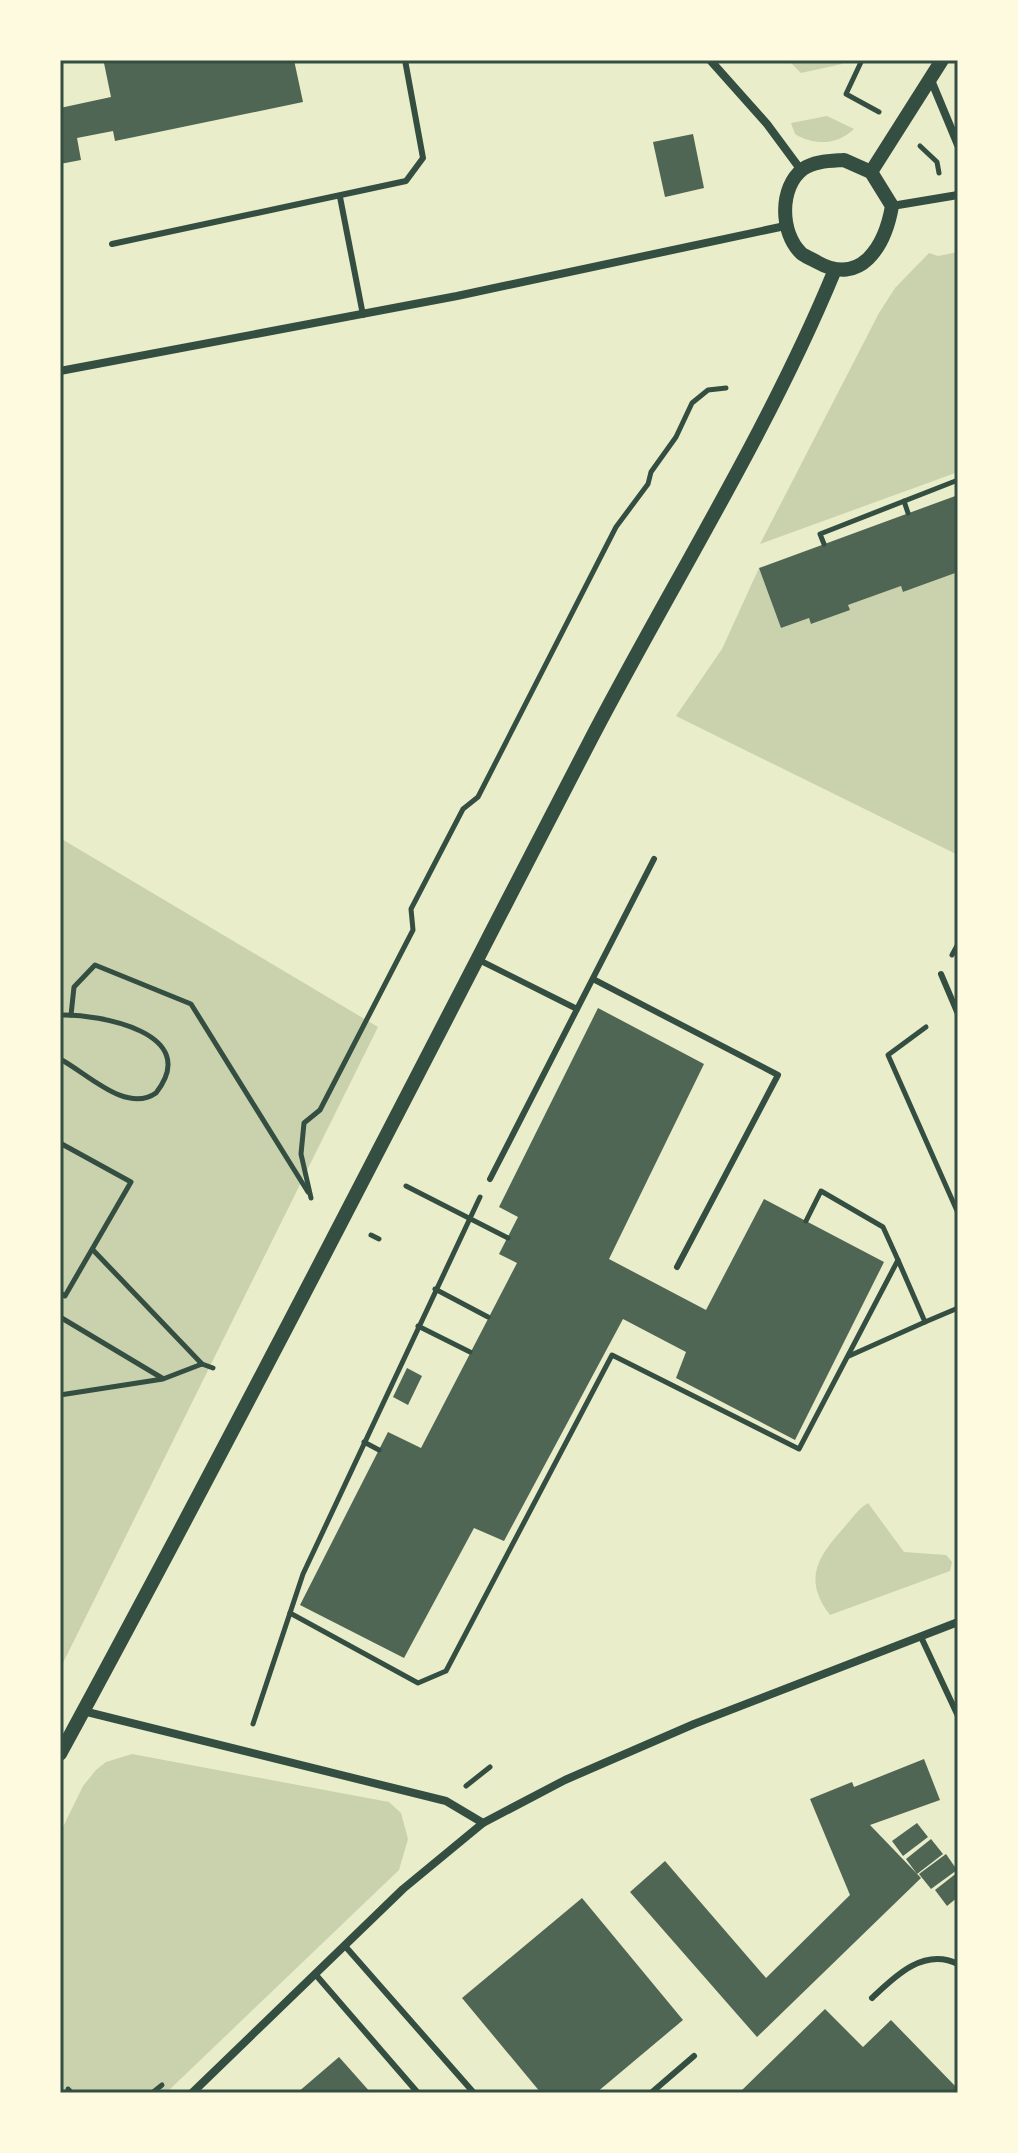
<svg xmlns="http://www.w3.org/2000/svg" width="1018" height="2153" font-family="Montserrat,sans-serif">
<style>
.green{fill:#cad2ad}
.building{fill:#4f6655}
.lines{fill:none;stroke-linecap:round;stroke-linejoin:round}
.path{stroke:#344e41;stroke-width:5}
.service{stroke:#344e41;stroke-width:6}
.minor{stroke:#344e41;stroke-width:8}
.tertiary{stroke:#344e41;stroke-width:14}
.neatline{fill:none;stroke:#344e41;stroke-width:3}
</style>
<rect width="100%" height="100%" fill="#e9edc9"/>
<g class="green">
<path d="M788,60H843L842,64L801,73Z"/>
<path d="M827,116L854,129C837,145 815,146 795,134L791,123Z"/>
<path d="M958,252V472L760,544L879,313L895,288L929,253L938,256Z"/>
<path d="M759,568L781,628L809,618L812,624L849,610L848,605L901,586L904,592L958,572V855L676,716L722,649Z"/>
<path d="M60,838L378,1027L60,1669Z"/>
<path d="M868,1503L904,1552L946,1555L952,1562L950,1571L830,1615C804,1581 816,1559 841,1531C850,1521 857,1510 868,1503Z"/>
<path d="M132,1754L389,1802L401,1813L408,1839L399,1870L166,2093H60V1833L83,1786L96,1770L106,1762Z"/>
</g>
<g class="building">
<path d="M120,60H294L303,102L115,141L113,131L77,138L81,160L60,164V108L111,97L104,63Z"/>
<path d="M693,134L704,188L665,197L653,142Z"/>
<path d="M958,495V572L903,592L901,586L848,605L850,610L811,624L809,618L781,628L759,568Z"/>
<path d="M598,1008L704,1064L609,1259L706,1310L764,1199L884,1262L795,1440L676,1378L686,1352L623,1319L504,1541L474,1528L404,1658L300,1605L388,1432L421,1448L517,1263L499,1254L518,1217L499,1207Z"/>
<path d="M407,1368L422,1376L408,1405L393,1397Z"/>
<path d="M924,1759L940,1800L870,1825L921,1878L757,2037L630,1892L665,1861L766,1978L850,1895L810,1799L852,1782L854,1787Z"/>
<path d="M917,1823L928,1837L903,1856L892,1841Z"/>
<path d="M931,1839L943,1854L917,1874L906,1859Z"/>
<path d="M946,1854L957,1870L931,1889L919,1874Z"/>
<path d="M958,1872V1897L947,1906L935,1890Z"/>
<path d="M582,1898L683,2020L596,2093H541L462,1998Z"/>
<path d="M825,2009L863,2047L891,2020L958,2089V2093H739Z"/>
<path d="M339,2057L371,2093H297Z"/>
</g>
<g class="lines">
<g class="path">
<path d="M862,60L846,94L879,112"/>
<path d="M920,146L937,162L939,173"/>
<path d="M904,501L908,513"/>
<path d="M824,544L820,534L958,480"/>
<path d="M952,955L958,944"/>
<path d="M60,1015C100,1014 203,1033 156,1093C126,1114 87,1073 60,1059"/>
<path d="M71,1015L74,987L95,965L191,1004L308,1192"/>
<path d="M926,1027L888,1055L958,1213"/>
<path d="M60,1143L131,1182L65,1296L60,1293"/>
<path d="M406,1186L508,1238"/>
<path d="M311,1198L301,1154L304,1123L320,1110L413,930L411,909L463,809L478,797L616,527L648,484L651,472L676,437L692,403L708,390L726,388"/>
<path d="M806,1221L821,1191L883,1227L898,1260"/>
<path d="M371,1235L379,1239"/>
<path d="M93,1250L202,1364"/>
<path d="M435,1289L488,1317"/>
<path d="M60,1317L162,1378"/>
<path d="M418,1326L470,1352"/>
<path d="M849,1356L925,1322"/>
<path d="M60,1395L163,1379L202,1364L213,1368"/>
<path d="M364,1442L379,1450"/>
<path d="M290,1613L418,1683L446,1671L612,1355L799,1449L898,1260L925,1322L958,1308"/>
<path d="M253,1724L303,1574L480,1197"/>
<path d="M466,1786L490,1767"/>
<path d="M67,2093L68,2089L72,2093"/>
<path d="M152,2093L162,2085"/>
</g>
<g class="service">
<path d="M340,197L363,315"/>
<path d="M112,244L406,181L423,158L405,60"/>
<path d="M477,959L577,1009"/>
<path d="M941,974L958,1014"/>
<path d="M593,979L778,1075L677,1267"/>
<path d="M490,1179L654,859"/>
<path d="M921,1637L958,1716"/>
<path d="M345,1946L474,2093"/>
<path d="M316,1975L418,2093"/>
<path d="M872,1998C895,1976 924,1947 958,1964"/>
<path d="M651,2093L694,2056"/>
</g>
<g class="minor">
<path d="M710,60L767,124L801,170"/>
<path d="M931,80L958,145"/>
<path d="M892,206L958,195"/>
<path d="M60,371L457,296L785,226"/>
<path d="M83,1711L446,1801L483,1823"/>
<path d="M192,2093L403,1889L483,1823L565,1780L694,1724L958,1622"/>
</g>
<g class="tertiary">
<path d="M844,160L871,172L892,206C885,246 861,287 817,262C812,259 804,256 801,253C780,233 779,187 803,169C814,161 831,161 844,160Z"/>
<path d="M871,172L942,60"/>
<path d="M60,1754C242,1419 415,1079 590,741C671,585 767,434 834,272"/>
</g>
</g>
<rect width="1018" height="2153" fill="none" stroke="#fefae0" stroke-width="124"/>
<rect x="62" y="62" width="894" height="2029" class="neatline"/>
</svg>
